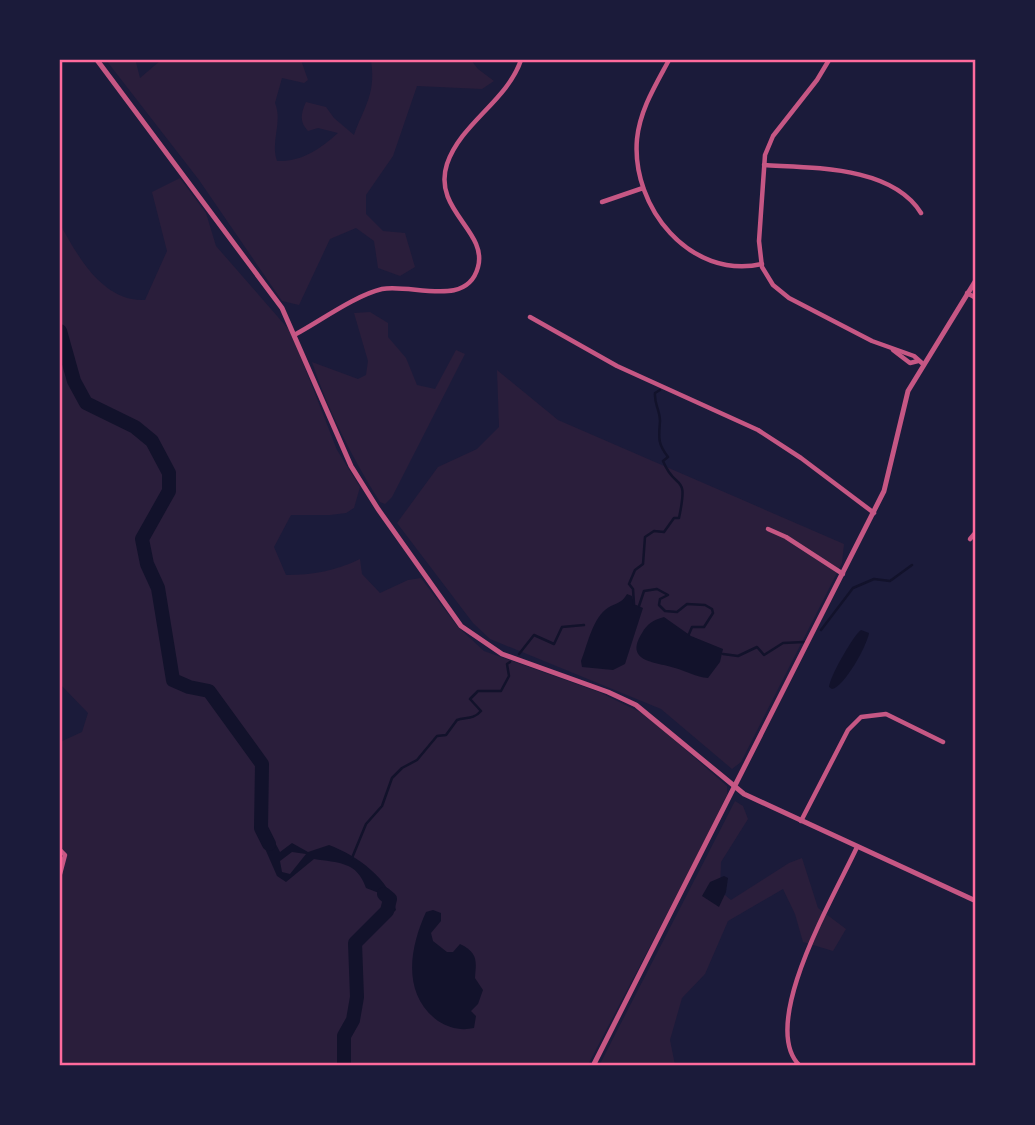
<svg xmlns="http://www.w3.org/2000/svg" width="1035" height="1125" font-family="'Roboto Condensed',sans-serif">
<style>
.green{fill:#2a1e3b}
.water{fill:#12122b;fill-rule:evenodd}
.lines{fill:none;stroke-linecap:round;stroke-linejoin:round}
.stream{stroke:#12122b;stroke-width:2.5}
.river{stroke:#12122b;stroke-width:14}
.minor{stroke:#c65784;stroke-width:4.5}
.tertiary{stroke:#c65784;stroke-width:5}
.neatline{fill:none;stroke:#ff6b9d;stroke-width:2.5}
</style>
<rect width="100%" height="100%" fill="#1b1b3a"/>
<g class="green">
<path d="M106,60L136,62L140,78L161,60H301L308,80L304,83L282,78L275,103C283,123 270,141 277,161C302,162 320,149 338,133L318,128L308,131C299,122 301,113 306,102L326,107L334,118L354,135C365,105 376,94 371,60H471L478,69L494,81L482,89L417,86L393,156L366,195V214L383,231L405,233L415,267L400,276L378,268L374,241L356,228L330,239L299,305L282,301L199,180Z"/>
<path d="M180,178L206,213L216,246L291,332L337,450L360,487L354,508L346,513L330,515H291L274,547L286,575C314,575 335,571 360,559L362,574L380,593L408,580L421,578L458,627L484,651L599,692L646,715L727,786V795L706,839L588,1065H60V742L82,732L88,713L60,684V224C78,257 103,302 145,300L167,251L152,192Z"/>
<path d="M370,312L388,323V337L406,358L417,385L435,389L456,350L465,354L392,497L385,504L380,502C353,459 328,411 312,362L358,379L366,375L368,361L354,313Z"/>
<path d="M497,370L558,420L844,544L842,563L741,762L732,769L661,709L490,639L473,623L397,523L438,467L477,449L499,427Z"/>
<path d="M735,801L743,806L748,819L721,862L720,891L731,900L789,863L802,858L818,908L846,929L833,951L803,942L795,914L783,889L728,921L705,974L682,998L670,1040L675,1065L599,1066Z"/>
</g>
<g class="water">
<path d="M627,594L632,596L634,604L643,608L625,664L613,670L582,667L581,661C587,646 592,621 605,610C613,603 621,605 627,594Z"/>
<path d="M664,617L691,636L723,649L720,662L708,678C696,677 686,671 675,668C658,662 623,663 642,633C647,624 653,620 664,617Z"/>
<path d="M861,630L869,633C867,646 844,687 832,689L829,687C829,678 854,634 861,630Z"/>
<path d="M267,827L280,852L292,843L308,852L329,845C356,855 391,879 396,910L392,914C383,907 383,902 379,893L366,888C357,861 338,863 314,859L286,882L277,876L256,828ZM292,852L306,854L290,874L282,872L280,861Z"/>
<path d="M724,876L728,878L726,892L719,907L702,896L710,882Z"/>
<path d="M433,910L441,913V921L431,933L433,941L447,952H453L460,944C479,953 476,962 475,978L483,990L478,1004L471,1011L476,1016L474,1028C461,1031 449,1028 438,1021C401,994 410,947 426,912Z"/>
</g>
<g class="lines">
<g class="stream">
<path d="M634,604L633,589L629,584L635,570L643,564L645,537L654,531L664,532L674,518H679C689,470 676,493 663,461L668,457C657,443 659,437 660,421C660,410 654,404 655,393L660,390"/>
<path d="M639,606L644,591L657,589L668,595L660,599L659,605L665,611L677,612L687,604L705,605L712,609L713,613L704,627H692L689,634"/>
<path d="M821,630L853,588L874,579L890,581L912,565"/>
<path d="M519,654L534,635L554,644L562,627L584,625"/>
<path d="M723,654L738,656L757,647L764,655L783,643L804,642"/>
<path d="M352,858L366,824L382,806L392,778L402,768L417,760L437,736L446,735L457,720C466,717 473,720 481,711L470,699L478,691H501L509,676L507,664L510,662"/>
</g>
<g class="river">
<path d="M60,331L74,381L86,403L135,427L152,441L169,473V491L142,539L147,564L158,588L173,680L189,687L209,691L262,764L261,828L269,844"/>
<path d="M344,1066V1036L353,1020L357,997L355,943L387,911L390,899L384,894"/>
</g>
<g class="minor">
<path d="M669,60C655,86 640,110 637,139C631,207 690,280 762,264"/>
<path d="M829,60L817,80L773,136L765,155L759,241L762,267L773,285L789,298L872,341L914,356L923,364"/>
<path d="M764,165C813,168 892,166 921,213"/>
<path d="M602,202L643,188"/>
<path d="M967,293L976,298"/>
<path d="M530,317L617,366L758,430L801,458L874,513"/>
<path d="M296,334C320,321 356,295 382,289C411,283 467,309 478,267C488,231 432,210 447,164C461,123 507,101 521,60"/>
<path d="M893,350L910,363L918,361"/>
<path d="M768,529L786,537L843,574"/>
<path d="M970,539L976,532"/>
<path d="M801,821L848,730L861,717L886,714L943,742"/>
<path d="M60,850L65,855L60,874"/>
<path d="M800,1066C757,1025 836,893 857,847"/>
</g>
<g class="tertiary">
<path d="M97,60L282,308L351,466L378,509L461,626L502,654L608,692L636,705L744,794L976,901"/>
<path d="M593,1066L884,491L908,391L976,280"/>
</g>
</g>
<rect width="1035" height="1125" fill="none" stroke="#1b1b3a" stroke-width="122"/>
<rect x="61" y="61" width="913" height="1003" class="neatline"/>
</svg>
